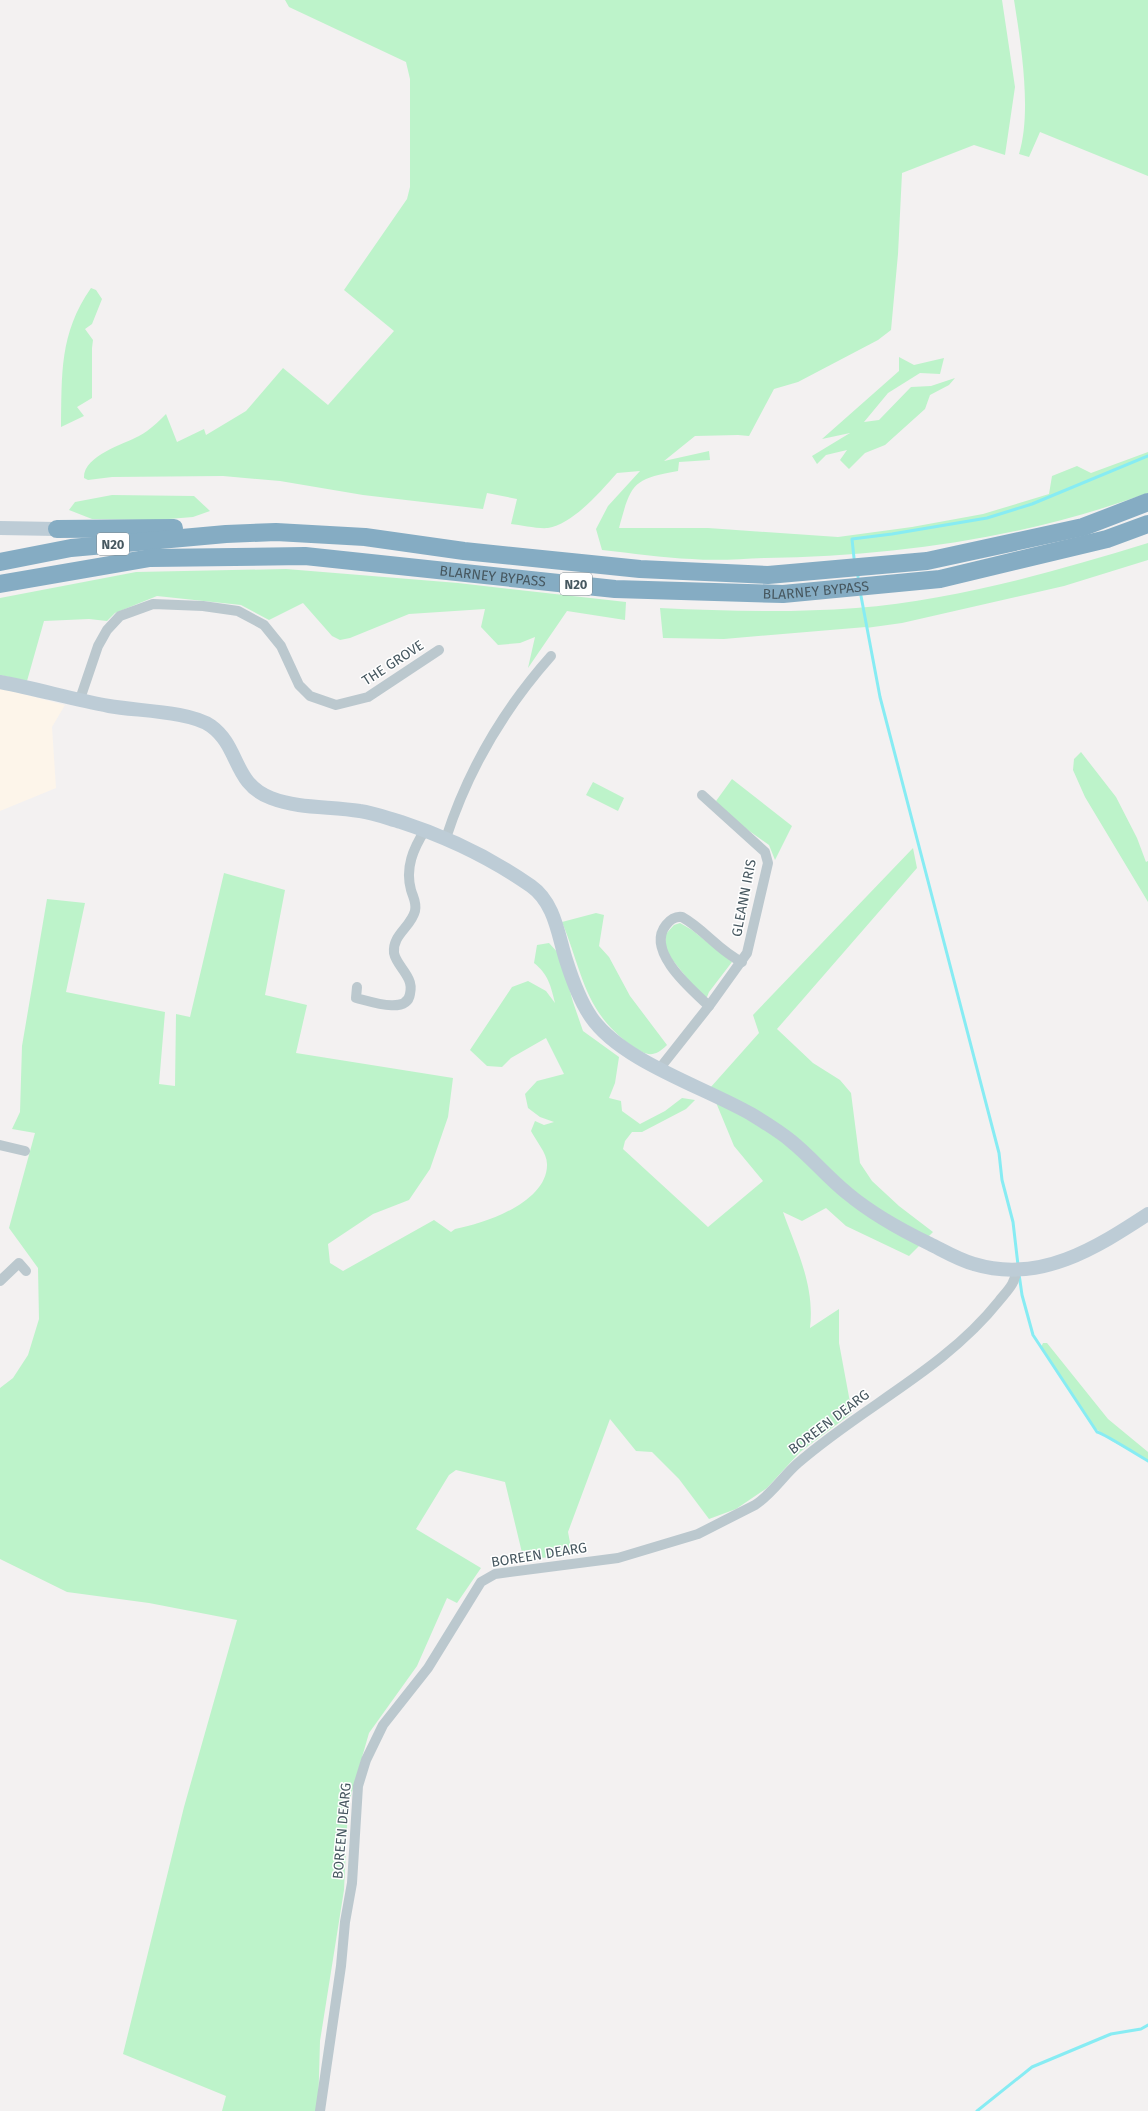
<svg xmlns="http://www.w3.org/2000/svg" width="1148" height="2111" font-family="'Fira Sans',sans-serif">
<style>
.commercial{fill:#fdf5ea}
.green{fill:#bdf3ca}
.lines{fill:none;stroke-linecap:round;stroke-linejoin:round}
.stream{stroke:#87ecf3;stroke-width:3}
.street{stroke:#bbc8ce;stroke-width:10}
.secondary{stroke:#bdccd6;stroke-width:14}
.highway{stroke:#85acc3;stroke-width:18}
.labels{text-anchor:middle;dominant-baseline:central;stroke-width:3;stroke-linejoin:round;paint-order:stroke}
.shield{fill:#fff;stroke:#7e8a90;stroke-width:1}
.shield-label{font-size:13px;font-weight:bold;fill:#475860}
.street-label{font-size:14px;fill:#475860;stroke:#fff}
</style>
<rect width="100%" height="100%" fill="#f3f1f1"/>
<path class="commercial" d="M0,688L65,705L52,727L56,788L0,811Z"/>
<g class="green">
<path d="M285,0H1002L1015,87L1005,155L974,145L902,173L898,254L891,330L878,340L798,382L774,389L749,436L738,435L695,436L664,461L709,451L710,460L679,462L678,471C632,479 631,484 619,528H708L838,537L912,527L983,514L1049,494L1052,476L1077,466L1091,473L1148,452V493C1024,538 896,556 765,558C741,559 716,561 692,559C662,558 632,553 602,550L596,529L608,506L640,471L617,473C601,491 573,524 548,528C538,529 521,525 511,524L517,499L487,493L483,509L363,495L280,481L223,476L112,477L88,480L84,478C83,456 124,444 139,436C150,430 158,422 166,414L177,442L204,429L206,435L246,411L283,368L328,405L394,331L344,290L407,199L410,187V79L406,62L289,7Z"/>
<path d="M1014,0H1148V176L1040,132L1029,157L1019,154C1032,112 1021,44 1014,0Z"/>
<path d="M91,288L96,290L102,299L92,324L85,329L93,340L92,348V398L77,407L84,416L61,427C62,374 59,334 91,288Z"/>
<path d="M899,357L914,365L944,358L940,374L920,373L888,393L864,422L879,420L911,387L931,386L955,378L949,385L930,395L925,409L885,445L865,453L849,469L840,460L847,450L826,455L817,464L812,456L850,433L822,439L899,371Z"/>
<path d="M112,495L194,496L210,511L193,517L157,520L92,519L69,510L75,502Z"/>
<path d="M1148,543V560L1064,586L902,623L866,628V627L724,639L663,638L660,608C725,611 790,613 856,608C956,600 1053,572 1148,543Z"/>
<path d="M286,569L458,583L626,602L625,620L567,611L528,668L535,637L520,643L498,645L481,627L485,609L409,614L350,638L340,640L332,636L303,603L269,620L241,605L157,596L115,613L107,621L89,619L44,621L27,681L0,675V598L136,572Z"/>
<path d="M1081,752L1116,797L1137,838L1146,862L1148,861V902L1085,797L1073,770L1074,759Z"/>
<path d="M732,779L792,826L775,860L769,845L731,818L716,801Z"/>
<path d="M593,782L624,798L618,811L586,795Z"/>
<path d="M913,848L917,868L777,1029L813,1063L840,1080L851,1093L860,1163L872,1181L899,1206L933,1232L909,1256L846,1226L826,1208L802,1221L783,1212C797,1251 815,1286 810,1328L839,1309V1343L852,1413L800,1452L767,1488L736,1509L709,1519L679,1479L652,1452L636,1451L610,1419L568,1532L572,1553L524,1561L505,1482L456,1470L449,1475L416,1529L481,1568L457,1603L447,1598L417,1666L369,1733L348,1806L344,1890L320,2041L318,2111H222L226,2096L123,2054L184,1807L237,1620L149,1603L67,1592L0,1559V1388L13,1378L28,1355L39,1319L38,1268L9,1228L35,1133L12,1129L20,1112L22,1046L47,899L85,903L66,992L165,1012L159,1084L175,1086L176,1014L190,1017L224,873L285,890L265,995L307,1005L296,1053L453,1078L448,1117L430,1169L409,1200L373,1214L328,1244L330,1263L343,1271L434,1220L451,1232L455,1229C484,1224 548,1202 547,1164C547,1153 536,1141 531,1131L535,1121L544,1125L554,1122L540,1117L528,1108L525,1094L537,1081L564,1074L546,1038L511,1058L502,1067L487,1066L470,1050L512,987L528,981L546,991L555,1003C551,986 548,974 534,963L537,945L549,943L560,955L573,1002L583,1031L619,1057L615,1083L609,1098L621,1101L622,1111L640,1124L665,1111L682,1098L695,1100L686,1109L642,1132H632L625,1141L623,1149L708,1227L763,1181L734,1146L710,1088L759,1033L753,1015Z"/>
<path d="M596,913L604,915L599,946L609,957L630,996L667,1045C654,1058 647,1056 632,1046C584,1012 583,973 562,922Z"/>
<path d="M680,923L692,930L732,962L709,992L707,997H702L671,958L666,948L665,935L674,925Z"/>
<path d="M1043,1343H1047L1108,1419L1148,1452V1461L1112,1441L1095,1428L1041,1347Z"/>
</g>
<g class="lines">
<g class="stream">
<path d="M854,558L852,539L892,534L987,518L1032,504L1148,456"/>
<path d="M858,576V577"/>
<path d="M861,596L880,697L999,1153L1002,1180L1013,1222L1018,1265"/>
<path d="M1019,1274L1022,1295L1033,1335L1097,1432C1103,1433 1141,1457 1148,1461"/>
<path d="M977,2111L1032,2067L1111,2034L1141,2029L1148,2025"/>
</g>
<g class="street">
<path d="M80,699L98,646L107,630L120,616L153,604L203,606L238,611L264,625L281,646L299,685L310,696L336,705L368,697L439,650"/>
<path d="M446,838C468,770 503,710 551,656"/>
<path d="M357,987L356,998C369,1001 407,1015 410,994C411,989 411,984 409,980C405,970 396,963 394,953C392,935 411,927 415,911C417,903 413,897 411,890C405,868 413,849 425,830"/>
<path d="M709,1006C692,990 645,951 666,925C670,920 675,916 682,917C704,929 719,951 742,962"/>
<path d="M660,1068L709,1006L747,953L768,863L765,852L702,795"/>
<path d="M0,1145L25,1151"/>
<path d="M0,1281L19,1263L26,1271"/>
<path d="M320,2111L341,1966L345,1922L352,1883L358,1786L366,1760L383,1725L428,1668L481,1582L495,1574L618,1558L698,1534L755,1505C772,1494 783,1476 798,1463C863,1406 944,1370 999,1301C1007,1291 1016,1283 1016,1270"/>
</g>
<g class="secondary">
<path d="M0,528L57,529"/>
<path d="M0,682C37,689 72,699 109,706C136,711 190,711 211,726C240,747 233,784 271,798C299,809 331,806 360,811C374,813 387,818 401,822C447,837 491,858 531,886C555,903 558,935 566,960C572,979 580,1001 591,1017C621,1061 704,1087 751,1114C764,1122 779,1131 791,1141C811,1157 827,1177 847,1193C872,1214 901,1230 930,1244C944,1251 959,1260 974,1264C1040,1284 1096,1248 1148,1214"/>
</g>
<g class="highway">
<path d="M57,529L174,528"/>
<path d="M0,562L71,548L226,534L276,532L365,537L464,551L640,569L768,575L927,561L1083,527L1148,502"/>
<path id="s1" d="M0,584L150,558L305,556L615,589L783,594L940,579L1107,539L1148,524"/>
</g>
</g>
<g class="labels">
<g class="shield">
<rect x="97" y="533" width="32" height="22" rx="3"/>
<rect x="560" y="573" width="32" height="22" rx="3"/>
</g>
<g class="shield-label">
<text x="113" y="544">N20</text>
<text x="576" y="584">N20</text>
</g>
<g class="street-label">
<text stroke="none"><textPath href="#s1" startOffset="496">BLARNEY BYPASS</textPath></text>
<text stroke="none"><textPath href="#s1" startOffset="820">BLARNEY BYPASS</textPath></text>
<text transform="translate(393 663) rotate(-33)">THE GROVE</text>
<text transform="translate(744 898) rotate(-79)">GLEANN IRIS</text>
<text transform="translate(829 1422) rotate(-37)">BOREEN DEARG</text>
<text transform="translate(539 1555) rotate(-9)">BOREEN DEARG</text>
<text transform="translate(342 1831) rotate(-85)">BOREEN DEARG</text>
</g>
</g>
</svg>
